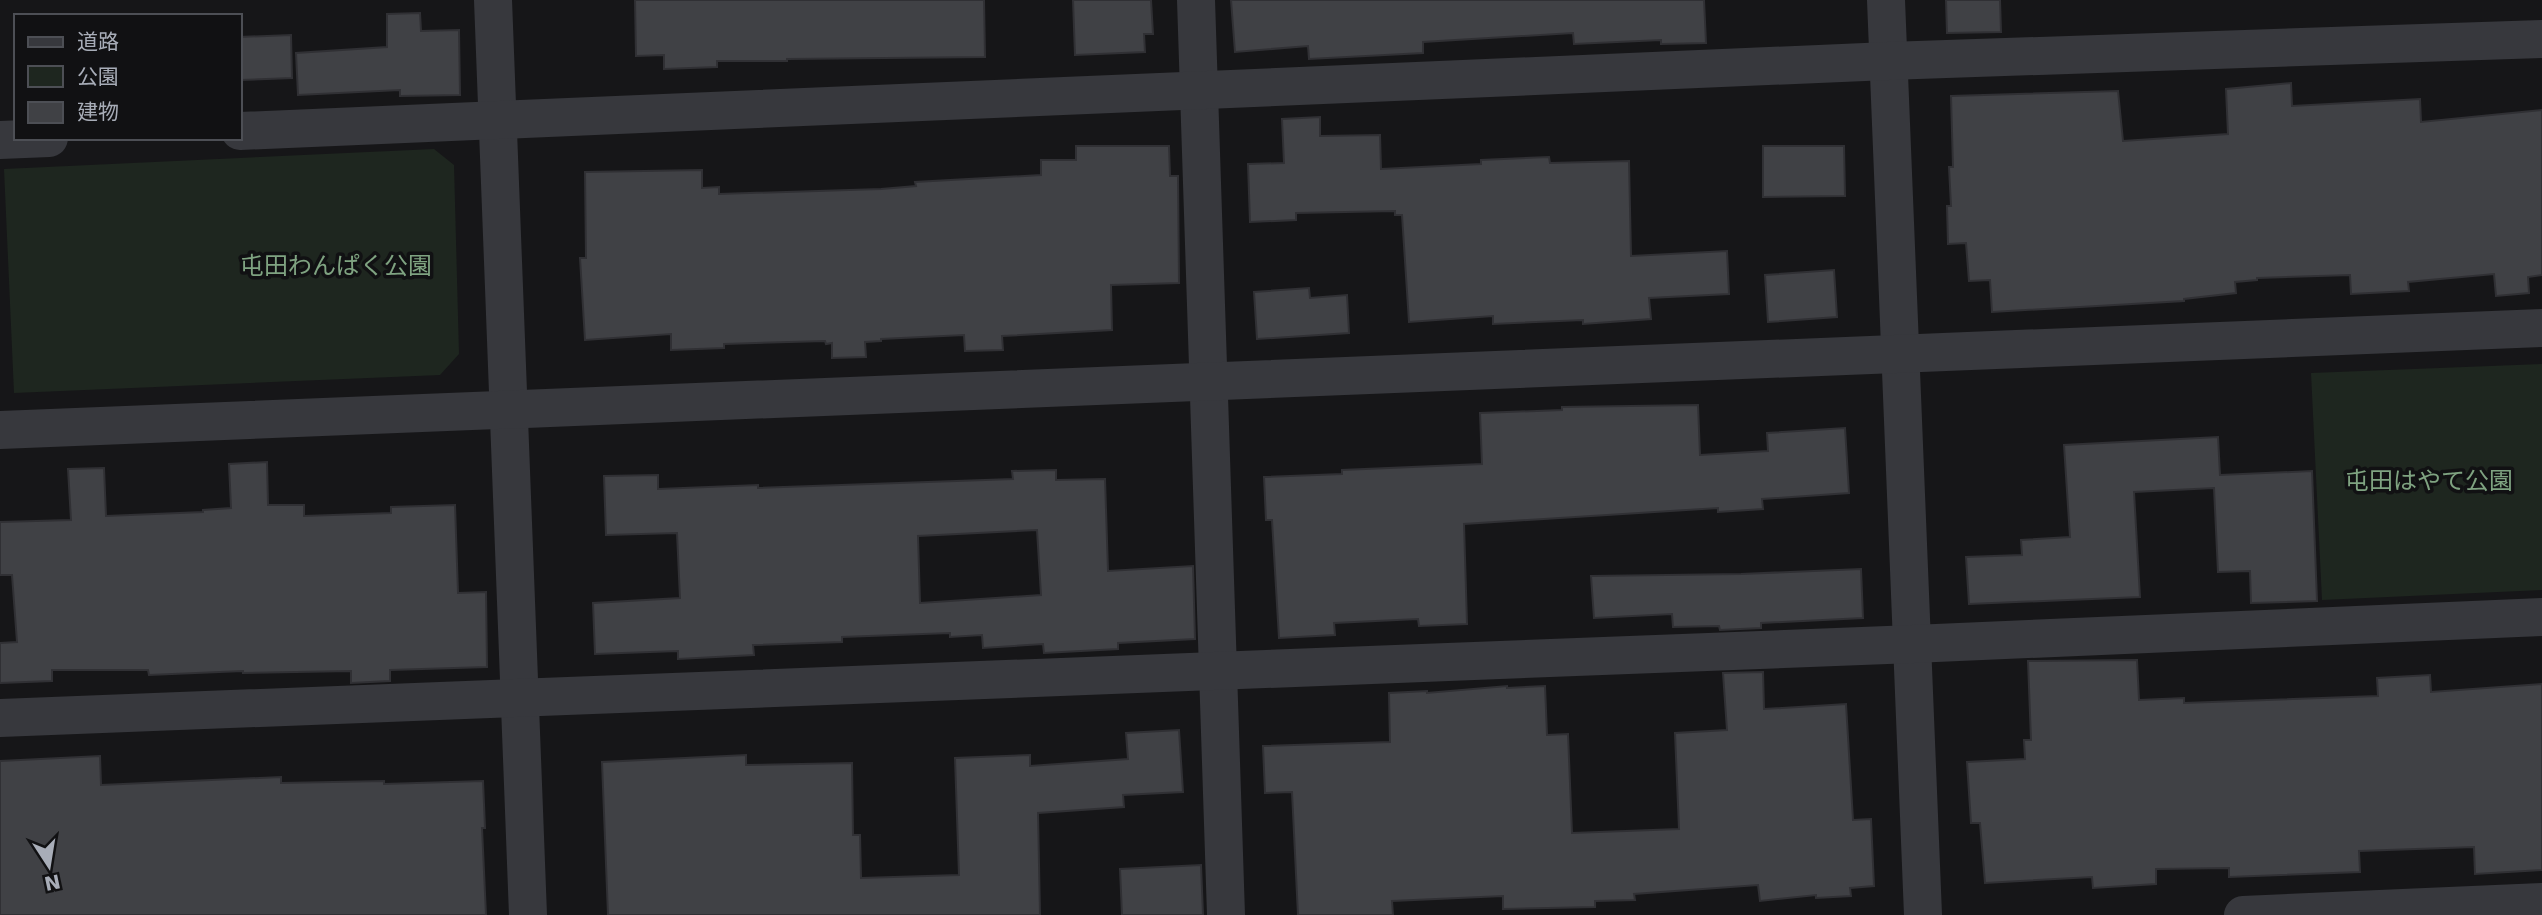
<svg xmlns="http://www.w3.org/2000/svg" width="2542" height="915" font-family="'DejaVu Sans','Noto Sans JP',sans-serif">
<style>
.green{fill:#1e261f}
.building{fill:#404145;stroke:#303034;stroke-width:2;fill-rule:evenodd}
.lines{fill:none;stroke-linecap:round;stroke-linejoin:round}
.minor{stroke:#37383d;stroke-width:38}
.labels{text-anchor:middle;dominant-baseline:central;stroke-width:7;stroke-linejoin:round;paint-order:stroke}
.park-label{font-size:24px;fill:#7fa381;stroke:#111113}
</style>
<rect width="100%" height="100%" fill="#161618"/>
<g class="green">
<path d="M434,149L454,165L459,354L440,375L14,393L4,169Z"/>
<path d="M2542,364V590L2322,600L2311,373Z"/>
</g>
<g class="building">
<path d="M635,0H984L985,57L787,59V61H717V67L664,69V55L636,56Z"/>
<path d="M1073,0H1151L1153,34H1144L1145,52L1075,55Z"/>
<path d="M1231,0H1704L1706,43L1661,44V40L1574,44L1573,33L1423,42V53L1309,59L1308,46L1235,52Z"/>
<path d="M1946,0H2000L2001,32L1947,33Z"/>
<path d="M420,13L421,31L459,30L460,95L400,96V90L298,95L296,53L387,47V14Z"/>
<path d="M291,35L292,78L240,80V37Z"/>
<path d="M2291,83L2292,106L2420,99L2421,122L2542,110V275L2528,277L2529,293L2496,296L2494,274L2408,282L2409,291L2351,294L2350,275L2257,278V280L2235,282L2236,293L2184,299V301L1992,312L1990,280L1969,281L1966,243L1948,244L1947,206H1951L1949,167H1953L1951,96L2118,91L2123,141L2228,134L2226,89Z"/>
<path d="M1320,117V136L1380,135L1381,169L1481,164V160L1549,157L1550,163L1629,161L1631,256L1727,251L1729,294L1649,298L1651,319L1583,324V320L1493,324V316L1409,322L1402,215H1395V211L1296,213V220L1250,222L1248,164L1284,163L1282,119Z"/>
<path d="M1076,146H1169L1170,176H1178L1179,283L1111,285L1112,330L1002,336L1003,350L965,351L964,335L881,339V341L865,342L866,357L832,358V343L826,344L825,341L724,344V348L671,350V334L585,340L580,258H586L585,172L702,170V188L719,187V194L881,189L916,186L915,182L1041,175V160H1076Z"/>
<path d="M1763,146H1844L1845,196L1763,197Z"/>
<path d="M1834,270L1837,317L1768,322L1765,275Z"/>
<path d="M1309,288L1310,298L1347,295L1349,333L1257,339L1254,292Z"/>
<path d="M1698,405L1700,455L1768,451L1767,433L1845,428L1849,493L1762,499L1763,509L1718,512V508L1464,524L1467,624L1419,626L1418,619L1334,623L1335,635L1279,638L1272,520H1266L1264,477L1342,474V470L1482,464L1480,413L1562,410V407Z"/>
<path d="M2218,437L2220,475L2312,471L2317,601L2251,603L2250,571L2218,572L2214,488L2134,492L2140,597L1969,604L1966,557L2022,555L2021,540L2070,537L2064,445Z"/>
<path d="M267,462L268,505H304V516L391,513V507L455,505L458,593L486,592L487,667L390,670V681L351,683V671L243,673V671L149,675L148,670H52V681L0,683V643L17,642L12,575H0V522L71,520L68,469L104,468L106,516L203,512V510L231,508L229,464Z"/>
<path d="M1056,470V480L1105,479L1108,571L1193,566L1195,639L1118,643V649L1044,653L1043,644L983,648L982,635L950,637V633L842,637V642L753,645L754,655L678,659V651L595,654L593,603L680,598L677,533L606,535L604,476L658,475V489L758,485V488L1013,479L1012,471ZM1037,530L1041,595L920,603L918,536Z"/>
<path d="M1861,569L1863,618L1761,623V628L1720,630L1719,626L1673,627L1672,614L1594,618L1591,576L1741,574Z"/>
<path d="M2137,660L2139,700L2184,698V703L2378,696L2377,678L2430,675L2431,692L2542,684V870L2475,874L2474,847L2359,851L2360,872L2229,877V868L2156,869V884L2093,888L2092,877L1985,883L1980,823H1971L1967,762L2025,759L2024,740H2031L2028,661Z"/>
<path d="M1763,672L1764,709L1846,704L1853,820L1871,819L1874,886L1850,888L1851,896L1816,898V895L1760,901L1758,885L1634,894L1635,900L1595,901V907L1503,909V896L1392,901L1393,915H1298L1292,792L1265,793L1263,746L1390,742L1389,693L1427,691V693L1507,686V688L1545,686L1547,735L1568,734L1572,833L1679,829L1675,733L1727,730L1723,673Z"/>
<path d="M1179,730L1183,792L1123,795L1124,807L1038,813L1040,915H608L602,762L746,755V765L852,763L853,835H860L861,878L959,875L955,758L1030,755V766L1128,759L1126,733Z"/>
<path d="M100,756L101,785L281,777V783L384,781V784L483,781L485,828H482L486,915H0V761Z"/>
<path d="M1201,865L1203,915H1122L1120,869Z"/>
</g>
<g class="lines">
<g class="minor">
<path d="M493,0L528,915"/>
<path d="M1196,0L1226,915"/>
<path d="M1886,0L1923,915"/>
<path d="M240,131L1888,61L2542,39"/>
<path d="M0,140L49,138"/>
<path d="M0,430L2542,328"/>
<path d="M0,718L1913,644L2542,617"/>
<path d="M2243,915L2542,902"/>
</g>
</g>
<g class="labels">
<g class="park-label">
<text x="336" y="266">屯田わんぱく公園</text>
<text x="2429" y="481">屯田はやて公園</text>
</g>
</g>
<rect x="14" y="14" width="228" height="126" fill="#111113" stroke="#4d4f55" stroke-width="2"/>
<rect x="28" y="37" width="35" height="10" fill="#37383d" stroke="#4d4f55" stroke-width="2"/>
<text x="77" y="49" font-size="21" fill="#a8adb8">道路</text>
<rect x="28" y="66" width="35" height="21" fill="#1e261f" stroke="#4d4f55" stroke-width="2"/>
<text x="77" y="84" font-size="21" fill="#a8adb8">公園</text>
<rect x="28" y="102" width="35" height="21" fill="#404145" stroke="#4d4f55" stroke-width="2"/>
<text x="77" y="119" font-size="21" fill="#a8adb8">建物</text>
<g transform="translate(49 866) rotate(168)" stroke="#111113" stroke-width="5" paint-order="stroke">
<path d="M0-5L12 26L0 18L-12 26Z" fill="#a8adb8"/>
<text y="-10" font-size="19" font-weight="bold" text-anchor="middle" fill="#a8adb8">N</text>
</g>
</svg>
